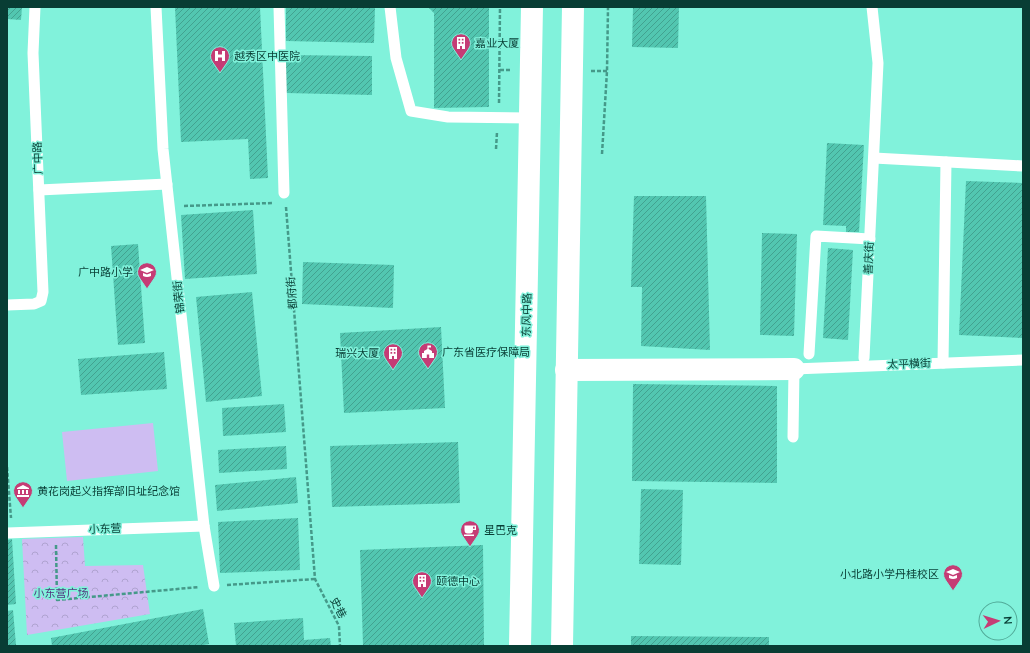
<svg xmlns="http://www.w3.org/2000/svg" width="1030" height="653" font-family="'Nunito Sans','Noto Sans SC',sans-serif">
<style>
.park{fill:url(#park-crowns)}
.pitch{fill:#cebdf2}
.building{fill:url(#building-hatch)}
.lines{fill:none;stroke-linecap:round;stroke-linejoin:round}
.path{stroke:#459989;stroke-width:2.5;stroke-dasharray:4 2;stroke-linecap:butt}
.lane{stroke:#fff;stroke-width:11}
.street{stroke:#fff;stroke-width:22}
.highway{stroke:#fff;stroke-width:22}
.labels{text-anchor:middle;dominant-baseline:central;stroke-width:3;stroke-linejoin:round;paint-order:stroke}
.poi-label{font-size:11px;fill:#083d34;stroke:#81f2db;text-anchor:start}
.street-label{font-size:11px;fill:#083d34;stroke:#81f2db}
.park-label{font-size:11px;fill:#53367f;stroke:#81f2db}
</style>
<defs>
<pattern id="park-crowns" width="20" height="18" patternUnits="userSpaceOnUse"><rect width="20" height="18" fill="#cebdf2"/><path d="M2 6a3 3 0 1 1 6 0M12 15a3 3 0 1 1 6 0" fill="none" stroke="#afa3d0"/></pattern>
<pattern id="building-hatch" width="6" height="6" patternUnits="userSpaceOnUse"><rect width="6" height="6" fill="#52c6b0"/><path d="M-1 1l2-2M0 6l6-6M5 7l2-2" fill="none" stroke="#42a290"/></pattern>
</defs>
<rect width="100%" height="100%" fill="#81f2db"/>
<path class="park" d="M83,537L85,566L143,565L150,614L27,635L22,539Z"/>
<path class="pitch" d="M153,423L158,471L67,481L62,432Z"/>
<g class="building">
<path d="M7,7H22L21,20L7,19Z"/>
<path d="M175,7H260L268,178L250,179L248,139L181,142Z"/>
<path d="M286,7H375L374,43L286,41Z"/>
<path d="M428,7H489V107L434,108V13Z"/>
<path d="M633,7H679L678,48L632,47Z"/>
<path d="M286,55L372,56V95L286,93Z"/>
<path d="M827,143L864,145L859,232H846V226L823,225Z"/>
<path d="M966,181L1023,183V338L959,335Z"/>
<path d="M634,196H706L710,350L641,346L642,287H631Z"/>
<path d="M253,210L257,274L185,279L181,215Z"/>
<path d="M762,233L797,234L794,336L760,335Z"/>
<path d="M138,244L145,343L118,345L111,246Z"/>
<path d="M828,248L853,250L848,340L823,338Z"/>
<path d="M303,262L394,265L393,308L302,304Z"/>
<path d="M252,292L262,396L206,402L196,297Z"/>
<path d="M441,327L445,408L344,413L340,333Z"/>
<path d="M164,352L167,389L81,395L78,359Z"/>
<path d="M633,384L777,386V483L632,481Z"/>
<path d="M284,404L286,432L223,436L222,408Z"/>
<path d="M458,442L460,503L332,507L330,446Z"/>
<path d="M286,446L287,469L219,473L218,450Z"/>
<path d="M296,477L298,503L217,511L215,485Z"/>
<path d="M641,489L683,490L681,565L639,564Z"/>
<path d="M298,518L300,570L220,573L218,522Z"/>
<path d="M12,539L16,604L7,605V540Z"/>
<path d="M483,545L484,646H363L360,550Z"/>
<path d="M203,609L209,644L198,646H52L51,638Z"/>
<path d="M13,610L16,645L7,646V611Z"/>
<path d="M303,618L304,640L330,638L331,646H236L234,623Z"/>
<path d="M631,636L769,637V646H631Z"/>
</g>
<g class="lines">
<g class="path">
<path d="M500,70H510"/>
<path d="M591,71H607"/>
<path d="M499,103L500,7"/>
<path d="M496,149L497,132"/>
<path d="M602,154L607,71L608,7"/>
<path d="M184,206L273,203"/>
<path d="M286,207L315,579L339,626L340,646"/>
<path d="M7,467L11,518"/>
<path d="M56,545L57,600L199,587"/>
<path d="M227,585L315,579"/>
</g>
<g class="lane">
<path d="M156,7L163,149L204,526L214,586"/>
<path d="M279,7L284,193"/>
<path d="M390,7L396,58L411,111L448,117L531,118"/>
<path d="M874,158L1023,166"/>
<path d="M39,190L167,184"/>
<path d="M7,305L34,304L41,301L43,292L33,53L35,7"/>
<path d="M809,354L816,236L870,239"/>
<path d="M864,358L878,63L872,7"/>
<path d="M943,363L946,162"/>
<path d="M793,437L794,369L1023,360"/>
<path d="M7,533L204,526"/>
</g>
<path class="street" d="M566,370L794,369"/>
<g class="highway">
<path d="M520,646L532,7"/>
<path d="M562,646L573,7"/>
</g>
</g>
<defs>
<symbol id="building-pin" viewBox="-11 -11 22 30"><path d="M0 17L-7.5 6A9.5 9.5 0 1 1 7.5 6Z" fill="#c53c75" stroke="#81f2db"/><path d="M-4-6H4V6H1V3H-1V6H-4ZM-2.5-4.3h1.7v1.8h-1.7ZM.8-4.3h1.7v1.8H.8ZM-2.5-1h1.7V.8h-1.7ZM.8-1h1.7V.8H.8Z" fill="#fff"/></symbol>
<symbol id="hospital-pin" viewBox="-11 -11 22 30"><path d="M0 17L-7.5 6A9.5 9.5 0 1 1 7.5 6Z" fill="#c53c75" stroke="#81f2db"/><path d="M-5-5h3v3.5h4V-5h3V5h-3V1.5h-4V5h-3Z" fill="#fff"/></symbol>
<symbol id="school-pin" viewBox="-11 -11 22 30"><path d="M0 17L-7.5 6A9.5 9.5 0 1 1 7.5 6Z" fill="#c53c75" stroke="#81f2db"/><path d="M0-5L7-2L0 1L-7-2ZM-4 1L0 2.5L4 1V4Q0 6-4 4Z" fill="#fff"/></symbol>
<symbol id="civic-pin" viewBox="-11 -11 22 30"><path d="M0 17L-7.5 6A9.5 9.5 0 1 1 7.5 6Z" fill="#c53c75" stroke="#81f2db"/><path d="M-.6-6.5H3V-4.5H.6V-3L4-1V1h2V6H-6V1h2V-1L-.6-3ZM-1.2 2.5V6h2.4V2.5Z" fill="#fff"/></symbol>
<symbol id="museum-pin" viewBox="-11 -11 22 30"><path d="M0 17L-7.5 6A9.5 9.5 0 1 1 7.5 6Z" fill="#c53c75" stroke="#81f2db"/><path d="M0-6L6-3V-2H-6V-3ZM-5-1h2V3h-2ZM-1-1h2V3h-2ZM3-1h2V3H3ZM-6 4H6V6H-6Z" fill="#fff"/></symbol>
<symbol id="cafe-pin" viewBox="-11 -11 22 30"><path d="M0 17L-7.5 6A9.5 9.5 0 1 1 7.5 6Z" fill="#c53c75" stroke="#81f2db"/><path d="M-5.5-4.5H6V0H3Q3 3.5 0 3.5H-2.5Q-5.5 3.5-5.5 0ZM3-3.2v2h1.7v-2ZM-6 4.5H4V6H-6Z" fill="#fff"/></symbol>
</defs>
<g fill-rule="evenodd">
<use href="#building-pin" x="450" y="32" width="22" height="30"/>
<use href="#hospital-pin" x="209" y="45" width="22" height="30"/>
<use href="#school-pin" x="136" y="261" width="22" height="30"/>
<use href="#civic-pin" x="417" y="341" width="22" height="30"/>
<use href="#building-pin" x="382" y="342" width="22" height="30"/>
<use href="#museum-pin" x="12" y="480" width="22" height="30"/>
<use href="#cafe-pin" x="459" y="519" width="22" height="30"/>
<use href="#school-pin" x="942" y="563" width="22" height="30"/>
<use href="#building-pin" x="411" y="570" width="22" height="30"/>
</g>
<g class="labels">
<g class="poi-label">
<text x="475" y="43">嘉业大厦</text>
<text x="234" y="56">越秀区中医院</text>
<text x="133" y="272" text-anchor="end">广中路小学</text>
<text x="442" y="352">广东省医疗保障局</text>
<text x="379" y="353" text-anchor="end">瑞兴大厦</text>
<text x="37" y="491">黄花岗起义指挥部旧址纪念馆</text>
<text x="484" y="530">星巴克</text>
<text x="939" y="574" text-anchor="end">小北路小学丹桂校区</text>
<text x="436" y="581">颐德中心</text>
</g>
<g class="street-label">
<text transform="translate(38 158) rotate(-92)">广中路</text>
<text transform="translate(869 258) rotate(-87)">善庆街</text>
<text transform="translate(292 293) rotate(-94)">都府街</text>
<text transform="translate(179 297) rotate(-96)">锦荣街</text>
<text transform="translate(527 315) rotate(-89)">东风中路</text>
<text transform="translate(909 364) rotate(-2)">太平横街</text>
<text transform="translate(105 529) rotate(-2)">小东营</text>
<text transform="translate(338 608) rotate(63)">史巷</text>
</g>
<g class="park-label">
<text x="61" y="593">小东营广场</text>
</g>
</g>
<rect width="1030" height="653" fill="none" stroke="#083d34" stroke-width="16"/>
<g transform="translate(998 621) rotate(86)"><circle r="19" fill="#81f2db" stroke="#51aa98"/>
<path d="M0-3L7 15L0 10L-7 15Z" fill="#c53c75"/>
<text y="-6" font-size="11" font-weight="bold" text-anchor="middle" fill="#083d34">N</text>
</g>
</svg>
